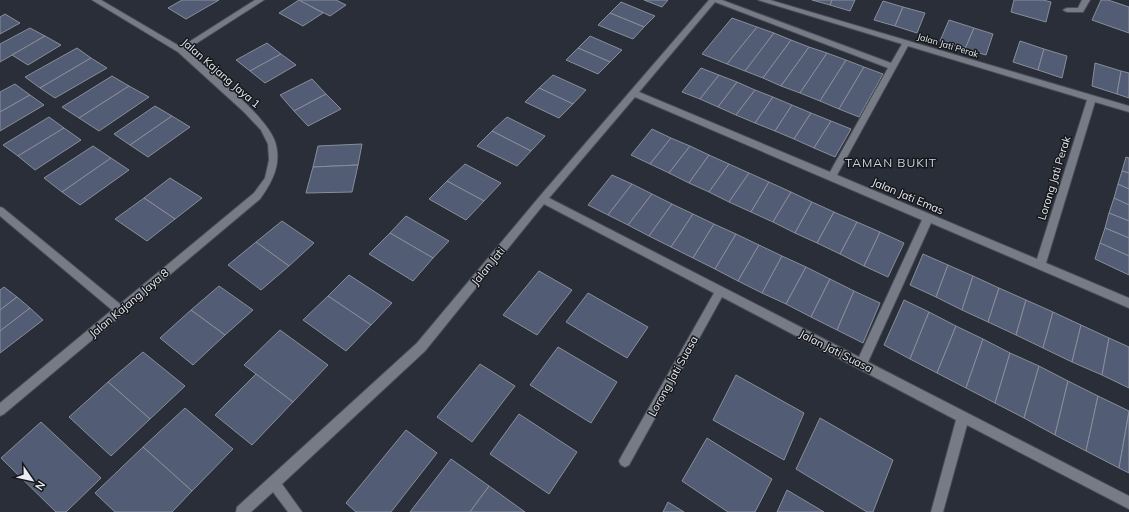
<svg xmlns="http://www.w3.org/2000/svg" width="1129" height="512" font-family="Mulish,sans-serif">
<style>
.building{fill:#525c74;stroke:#888e99}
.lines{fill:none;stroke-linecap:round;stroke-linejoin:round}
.minor-casing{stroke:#484c56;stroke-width:2}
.minor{fill:#767b86;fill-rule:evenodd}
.labels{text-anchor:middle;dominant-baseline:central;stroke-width:3;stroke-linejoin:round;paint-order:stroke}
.far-street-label{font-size:9px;fill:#e8ebf1;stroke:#15171b}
.street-label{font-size:11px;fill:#e8ebf1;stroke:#15171b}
.neighbourhood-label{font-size:12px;letter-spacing:1px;fill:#cfd4e1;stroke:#15171b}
</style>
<rect width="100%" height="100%" fill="#2a2e38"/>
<g class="building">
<path d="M182,0H219L186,19L168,8Z"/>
<path d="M298,0H336L346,5L330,16Z"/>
<path d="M299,0L323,13L303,26L279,13Z"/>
<path d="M644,0H668L662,7Z"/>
<path d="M812,0H832L830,5Z"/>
<path d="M832,0H855L850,11L830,5Z"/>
<path d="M1014,0H1043L1051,2L1046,22L1011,12Z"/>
<path d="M1101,0H1108L1129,7V33L1092,20Z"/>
<path d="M883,1L903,7L895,26L874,20Z"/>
<path d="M621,2L655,16L644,27L610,13Z"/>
<path d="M903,7L925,13L917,33L895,26Z"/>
<path d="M610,13L644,27L633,39L598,25Z"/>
<path d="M5,14L20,23L0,34V17Z"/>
<path d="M732,18L757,27L727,64L702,54Z"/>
<path d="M949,20L974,28L965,49L940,41Z"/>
<path d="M757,27L774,33L745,71L727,64Z"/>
<path d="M30,28L45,36L0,62V44Z"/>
<path d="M974,28L993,34L986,55L965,49Z"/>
<path d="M774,33L791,40L763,78L745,71Z"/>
<path d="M45,36L61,45L28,65L12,55Z"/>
<path d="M590,36L622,50L610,62L578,48Z"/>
<path d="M791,40L809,47L781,86L763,78Z"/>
<path d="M1020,41L1044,49L1038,70L1013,62Z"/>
<path d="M267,43L281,54L250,71L236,60Z"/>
<path d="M809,47L827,53L800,93L781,86Z"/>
<path d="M77,48L91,58L40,88L25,77Z"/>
<path d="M578,48L610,62L598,74L566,60Z"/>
<path d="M1044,49L1067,56L1062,78L1038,70Z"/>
<path d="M827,53L846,60L820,101L800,93Z"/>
<path d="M281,54L296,65L265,83L250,71Z"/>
<path d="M91,58L107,68L55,98L40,88Z"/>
<path d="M846,60L864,67L839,109L820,101Z"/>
<path d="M1095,63L1121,71L1117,94L1092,86Z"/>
<path d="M864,67L883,74L859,117L839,109Z"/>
<path d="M701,68L719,75L700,99L682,92Z"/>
<path d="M1121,71L1129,73V98L1117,94Z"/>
<path d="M553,75L586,90L573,104L539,88Z"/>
<path d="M719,75L737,82L718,107L700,99Z"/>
<path d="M112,76L129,86L79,118L62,107Z"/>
<path d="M312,79L326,94L294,111L280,95Z"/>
<path d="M737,82L755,90L736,115L718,107Z"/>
<path d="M15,84L30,95L0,112V92Z"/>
<path d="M129,86L149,97L99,131L79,118Z"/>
<path d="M539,88L573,104L559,118L525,102Z"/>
<path d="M755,90L773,97L755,123L736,115Z"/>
<path d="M326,94L341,109L308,126L294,111Z"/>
<path d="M30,95L44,105L0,131V112Z"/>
<path d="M773,97L792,105L775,131L755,123Z"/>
<path d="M792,105L811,113L794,139L775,131Z"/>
<path d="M155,106L172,116L130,145L114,134Z"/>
<path d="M811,113L831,121L814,148L794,139Z"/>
<path d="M172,116L190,127L148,157L130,145Z"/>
<path d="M49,117L64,128L18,156L3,145Z"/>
<path d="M507,117L545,136L531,151L492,131Z"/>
<path d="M831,121L851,129L835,157L814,148Z"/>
<path d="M64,128L81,140L35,170L18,156Z"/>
<path d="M652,129L671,138L650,164L631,155Z"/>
<path d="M492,131L531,151L517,166L477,146Z"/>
<path d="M671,138L690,146L669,173L650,164Z"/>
<path d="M362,144L358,165L313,167L318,146Z"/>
<path d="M93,146L111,158L62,192L44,178Z"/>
<path d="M690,146L709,155L689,183L669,173Z"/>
<path d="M709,155L729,164L709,192L689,183Z"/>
<path d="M1126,157L1129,158V173L1122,171Z"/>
<path d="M111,158L129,170L80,205L62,192Z"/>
<path d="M465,164L501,183L484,201L447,181Z"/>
<path d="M729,164L749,173L729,202L709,192Z"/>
<path d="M358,165L352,192L306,193L313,167Z"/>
<path d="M1122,171L1129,173V189L1118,184Z"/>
<path d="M749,173L769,182L751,212L729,202Z"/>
<path d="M612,175L632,184L608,215L588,205Z"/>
<path d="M170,178L202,198L175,219L144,198Z"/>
<path d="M447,181L484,201L466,220L429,199Z"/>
<path d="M769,182L791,192L773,222L751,212Z"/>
<path d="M632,184L652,194L628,225L608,215Z"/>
<path d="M1118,184L1129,189V205L1114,198Z"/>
<path d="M791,192L812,202L795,233L773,222Z"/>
<path d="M652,194L672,204L649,236L628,225Z"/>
<path d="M144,198L175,219L147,241L115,219Z"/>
<path d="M1114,198L1129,205V221L1109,213Z"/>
<path d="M812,202L834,212L817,243L795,233Z"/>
<path d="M672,204L693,214L671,247L649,236Z"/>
<path d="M834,212L857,222L840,254L817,243Z"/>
<path d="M1109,213L1129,221V238L1105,228Z"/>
<path d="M693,214L714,224L693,258L671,247Z"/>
<path d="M406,216L449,241L433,258L390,233Z"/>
<path d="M282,221L314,243L289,266L256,242Z"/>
<path d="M857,222L880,232L864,266L840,254Z"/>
<path d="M714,224L736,234L715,269L693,258Z"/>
<path d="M1105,228L1129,238V256L1100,243Z"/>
<path d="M880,232L904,243L888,277L864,266Z"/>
<path d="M390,233L433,258L413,281L369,254Z"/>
<path d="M736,234L759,245L738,281L715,269Z"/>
<path d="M256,242L289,266L261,290L228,265Z"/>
<path d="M1100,243L1129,256V275L1095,259Z"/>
<path d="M759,245L782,256L762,293L738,281Z"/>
<path d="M923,254L948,265L936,297L910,285Z"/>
<path d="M782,256L806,267L786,304L762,293Z"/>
<path d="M948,265L973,276L962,310L936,297Z"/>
<path d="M806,267L830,279L811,317L786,304Z"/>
<path d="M539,271L572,290L537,335L503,315Z"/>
<path d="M349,275L392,303L371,325L328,296Z"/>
<path d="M973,276L999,288L988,322L962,310Z"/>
<path d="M830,279L854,291L837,330L811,317Z"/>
<path d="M219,286L253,310L225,335L191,310Z"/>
<path d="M4,287L17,297L0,310V290Z"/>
<path d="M999,288L1026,300L1016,335L988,322Z"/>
<path d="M854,291L880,303L863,343L837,330Z"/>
<path d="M588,293L648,327L627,358L566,322Z"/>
<path d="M328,296L371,325L346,351L303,320Z"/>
<path d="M17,297L30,308L0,331V310Z"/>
<path d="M904,300L929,312L910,359L884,345Z"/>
<path d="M1026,300L1053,312L1043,348L1016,335Z"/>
<path d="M30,308L43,320L0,353V331Z"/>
<path d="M191,310L225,335L193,365L160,338Z"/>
<path d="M929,312L956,326L937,373L910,359Z"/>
<path d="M1053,312L1081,325L1072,362L1043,348Z"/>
<path d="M1081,325L1109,338L1102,375L1072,362Z"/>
<path d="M956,326L983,339L966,388L937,373Z"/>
<path d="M280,330L328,365L293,402L244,365Z"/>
<path d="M1109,338L1129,347V388L1102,375Z"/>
<path d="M983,339L1010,353L995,403L966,388Z"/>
<path d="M558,347L617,382L591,423L530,385Z"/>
<path d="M143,352L185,386L150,419L108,382Z"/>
<path d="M1010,353L1039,366L1024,418L995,403Z"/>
<path d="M480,364L515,386L472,442L437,417Z"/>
<path d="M1039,366L1068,381L1055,435L1024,418Z"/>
<path d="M256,374L293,402L252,445L215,415Z"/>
<path d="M736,375L804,413L784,460L713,420Z"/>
<path d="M1068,381L1098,396L1086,451L1055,435Z"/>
<path d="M108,382L150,419L111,456L69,417Z"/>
<path d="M1098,396L1129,411L1119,468L1086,451Z"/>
<path d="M185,408L233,449L192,491L143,447Z"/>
<path d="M1129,412V473L1119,468Z"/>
<path d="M519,414L577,452L549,494L490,454Z"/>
<path d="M820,418L893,460L873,512H867L796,469Z"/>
<path d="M41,422L101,478L66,512H56L1,458Z"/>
<path d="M406,430L437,453L391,512H356L346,503Z"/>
<path d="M707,438L772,479L755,512H728L682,481Z"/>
<path d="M143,447L192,491L172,512H115L95,493Z"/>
<path d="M451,459L489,486L470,512H410Z"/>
<path d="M489,486L525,512H470Z"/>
<path d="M787,490L824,512H777Z"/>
<path d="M668,502L684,512H663Z"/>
</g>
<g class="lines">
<defs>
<g id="minor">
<path d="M92,0H101L181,47L255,0H264L186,50C207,69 271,119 276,145C281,166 272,182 260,199L4,414L0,416V403L112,310L0,216V207L3,208L120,304L254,193L265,178L269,160L268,144L261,130L244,112L178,52Z"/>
<path d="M709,0H722L891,63L902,44L758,0H770L1129,106V112L1095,102L1046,263L1129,298V308L931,223L868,362L1129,496V509L967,425L943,512H931L956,420L722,297L629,465L625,467L621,465L619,461L621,457L714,293L544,204L425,351L282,484L302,512H288L273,492L251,512H236L237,507L417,343L540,196ZM715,2L888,68L830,172L639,92ZM908,46L1087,100L1037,259L837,175ZM635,97L922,220L859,357L549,198Z"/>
<path d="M1082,0H1090L1083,12H1067L1063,10L1067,8H1078Z"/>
</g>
</defs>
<use href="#minor" class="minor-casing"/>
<use href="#minor" class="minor"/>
</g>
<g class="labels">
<g class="far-street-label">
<text transform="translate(948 45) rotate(17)">Jalan Jati Perak</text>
</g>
<g class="street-label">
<text transform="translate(221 73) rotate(41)">Jalan Kajang Jaya 1</text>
<text transform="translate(1054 178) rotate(-73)">Lorong Jati Perak</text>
<text transform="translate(908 196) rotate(23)">Jalan Jati Emas</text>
<text transform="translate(488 266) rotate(-51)">Jalan Jati</text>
<text transform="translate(129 303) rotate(-40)">Jalan Kajang Jaya 8</text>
<text transform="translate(836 351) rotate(27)">Jalan Jati Suasa</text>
<text transform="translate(673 376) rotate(-61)">Lorong Jati Suasa</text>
</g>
<g class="neighbourhood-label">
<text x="891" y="162">TAMAN BUKIT</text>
</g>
</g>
<g transform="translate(32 480) rotate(124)" stroke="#15171b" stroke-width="3" paint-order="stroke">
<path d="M0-3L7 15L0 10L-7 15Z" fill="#e8ebf1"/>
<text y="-6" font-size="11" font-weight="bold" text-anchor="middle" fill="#e8ebf1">N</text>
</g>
</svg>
